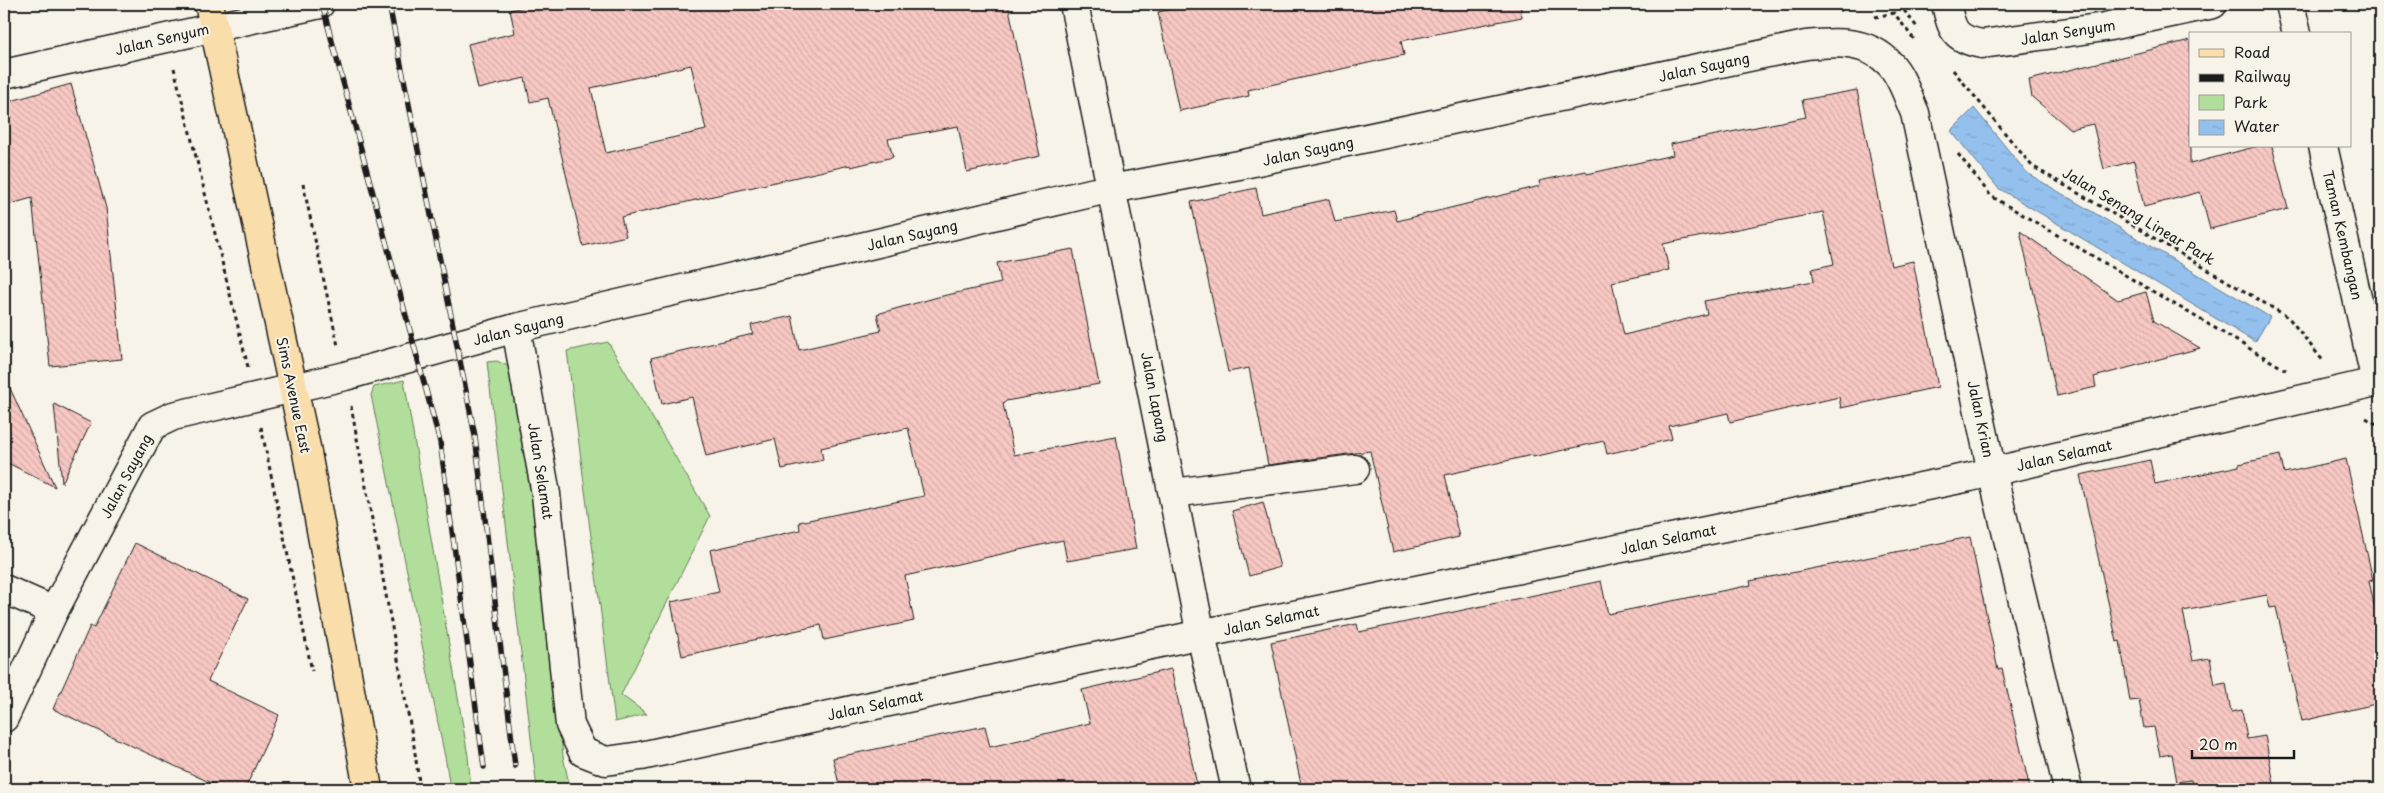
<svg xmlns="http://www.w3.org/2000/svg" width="2384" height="793" font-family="'Playpen Sans',sans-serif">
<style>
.green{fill:#b2de9c;stroke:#677d5c}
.water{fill:url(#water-ripples);stroke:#647e99}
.building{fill:url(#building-back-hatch);stroke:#1c1c1c;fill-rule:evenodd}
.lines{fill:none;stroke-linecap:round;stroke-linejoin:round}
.minor-casing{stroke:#1c1c1c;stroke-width:31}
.major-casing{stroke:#1c1c1c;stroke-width:31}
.path{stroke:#1c1c1c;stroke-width:3;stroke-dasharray:4 4;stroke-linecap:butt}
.minor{stroke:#f7f3e8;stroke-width:28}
.major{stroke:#f9deab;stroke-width:28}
.rail-casing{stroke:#1c1c1c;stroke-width:5.5}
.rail{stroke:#f7f3e8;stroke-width:4;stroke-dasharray:11;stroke-linecap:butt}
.labels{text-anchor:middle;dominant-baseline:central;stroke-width:4;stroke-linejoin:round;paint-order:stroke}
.street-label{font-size:14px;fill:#1c1c1c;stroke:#f7f3e8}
</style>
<defs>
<pattern id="water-ripples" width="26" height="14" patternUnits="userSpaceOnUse" patternTransform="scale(1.25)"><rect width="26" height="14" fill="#94c0ed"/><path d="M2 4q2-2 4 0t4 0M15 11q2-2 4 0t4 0" fill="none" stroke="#7fa4cb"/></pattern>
<pattern id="building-back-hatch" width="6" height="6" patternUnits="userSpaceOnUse" patternTransform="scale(1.25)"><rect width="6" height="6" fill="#f8c8c3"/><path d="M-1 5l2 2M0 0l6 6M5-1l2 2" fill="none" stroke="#d4aba7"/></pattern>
</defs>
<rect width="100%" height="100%" fill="#f7f3e8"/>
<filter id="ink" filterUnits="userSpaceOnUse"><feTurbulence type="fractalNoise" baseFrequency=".02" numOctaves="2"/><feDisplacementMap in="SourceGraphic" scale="10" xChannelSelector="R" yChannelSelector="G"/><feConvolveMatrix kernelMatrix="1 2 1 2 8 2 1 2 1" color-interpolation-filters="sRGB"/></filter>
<g filter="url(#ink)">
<g class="green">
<path d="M608,342L710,516L621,695L647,714L615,722L567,351Z"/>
<path d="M497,361L510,367L538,503L563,756L570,789H537L487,362Z"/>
<path d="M404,380L468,756L471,789H450L446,762L371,395L374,387Z"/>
</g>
<path class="water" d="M1974,108L2027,173L2270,317L2255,342L1998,188L1951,131Z"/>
<g class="building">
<path d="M536,4H1008L1040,156L967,172L958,126L888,139L893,157L851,167L850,165L621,217L626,236L583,246L548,98L530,102L525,78L478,89L468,44L515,33L510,10ZM691,65L706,130L606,153L591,88Z"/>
<path d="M1197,4H1520L1522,17L1401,41L1404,55L1248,90L1249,96L1179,111L1158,12Z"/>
<path d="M2190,40V164L2258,146H2272L2288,209L2210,229L2200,192L2144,207L2134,161L2104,169L2093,124L2070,129L2032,97L2029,80Z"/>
<path d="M71,84L106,208L122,359L50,366L32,198L4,206V103Z"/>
<path d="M1857,90L1891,266L1913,261L1938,387L1841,408L1839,397L1730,422L1728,413L1669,426L1672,439L1638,447L1607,454L1604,441L1533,457L1532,455L1445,475L1459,537L1393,552L1370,451L1268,465L1249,368L1228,372L1191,202L1256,188L1261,214L1329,199L1335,222L1394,210L1397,221L1540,186L1539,181L1586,171L1587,174L1673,155L1671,144L1806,117L1802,100ZM1823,212L1834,264L1812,269L1814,281L1704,301L1707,314L1624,335L1612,282L1669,270L1663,244Z"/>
<path d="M2020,231L2118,300L2146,292L2154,321L2200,348L2094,377L2096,387L2057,396Z"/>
<path d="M1073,249L1099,384L1006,401L1003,404L1014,455L1116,436L1136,549L1067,561L1063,540L905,576L914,621L824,640L821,625L682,656L671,602L719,592L710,550L800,530L799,522L924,496L908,428L821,448L823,460L782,469L775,439L706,456L692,397L662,404L651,358L753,334L751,325L792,316L799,350L881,331L877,314L938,297L1001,283L997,263Z"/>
<path d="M4,375L55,487L4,461Z"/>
<path d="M54,404L91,423L62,483Z"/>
<path d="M2280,455L2284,473L2346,459L2373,580L2369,581L2380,632V703L2302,721L2276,607L2270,608L2267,595L2183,611L2193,661L2210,658L2215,685L2226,683L2231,712L2242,710L2247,739L2265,736L2275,789H2192L2191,780L2177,782L2172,754L2160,756L2154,727L2144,728L2139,700L2130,701L2120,641L2117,642L2080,475L2150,460L2155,484L2239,466V464Z"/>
<path d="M1263,502L1280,567L1249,576L1232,511Z"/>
<path d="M1970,537L1998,670L2002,669L2030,789H1302L1271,642L1357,624L1359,632L1601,581L1608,614L1751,585L1750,581L1786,574Z"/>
<path d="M135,543L248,599L208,681L279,715L245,789H224L53,709L90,626L94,628Z"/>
<path d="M1171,669L1198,789H840L833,758L985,726L990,747L1090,723L1082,690Z"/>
</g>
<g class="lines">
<defs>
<g id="minor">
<path d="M1074,4L1201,635L1236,789"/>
<path d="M1946,4C1952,30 1954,39 1982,44L2105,27L2213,4"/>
<path d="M2290,4L2297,34"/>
<path d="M4,74L320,4"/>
<path d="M2323,146L2376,382"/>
<path d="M516,328L546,494L570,725L583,752L606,761L641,756L1215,631L1970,477L2380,381"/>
<path d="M1174,493L1355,469"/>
<path d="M4,589L54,611"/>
<path d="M4,718L54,611L152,426L173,416L345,376L516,328L1095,192L1239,165L1806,45C1836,42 1868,40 1890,64C1902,76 1908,98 1915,113L1992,472L2068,789"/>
</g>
<path id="major" d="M209,4L306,447L368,789"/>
</defs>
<use href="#minor" class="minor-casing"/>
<use href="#major" class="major-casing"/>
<g class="path">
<path d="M1836,4L1842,11"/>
<path d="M1899,4L1917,27"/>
<path d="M1875,17L1894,13L1916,42"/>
<path d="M174,68L248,367"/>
<path d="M1953,70L2032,166L2288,317L2324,362"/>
<path d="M1958,154L1991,196L2286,370"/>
<path d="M303,184L338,346"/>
<path d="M351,406L414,746L420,789"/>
<path d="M2366,418L2380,426"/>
<path d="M261,427L312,671"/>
</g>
<use href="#minor" class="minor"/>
<use href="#major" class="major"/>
<defs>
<g id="rail">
<path d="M322,4L440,442L484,767"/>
<path d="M389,4L475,436L515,766"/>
</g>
</defs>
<use href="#rail" class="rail-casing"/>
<use href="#rail" class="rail"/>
</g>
</g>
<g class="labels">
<g class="street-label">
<text transform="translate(2068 32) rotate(-9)">Jalan Senyum</text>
<text transform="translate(162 39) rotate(-13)">Jalan Senyum</text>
<text transform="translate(1704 67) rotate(-12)">Jalan Sayang</text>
<text transform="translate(1308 151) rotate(-12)">Jalan Sayang</text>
<text transform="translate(2139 216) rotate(31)">Jalan Senang Linear Park</text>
<text transform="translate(912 235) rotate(-13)">Jalan Sayang</text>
<text transform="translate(2343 235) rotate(77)">Taman Kembangan</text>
<text transform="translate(518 329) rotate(-14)">Jalan Sayang</text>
<text transform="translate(294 395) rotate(78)">Sims Avenue East</text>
<text transform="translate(1155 397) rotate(79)">Jalan Lapang</text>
<text transform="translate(1981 419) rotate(78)">Jalan Krian</text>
<text transform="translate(2064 455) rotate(-13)">Jalan Selamat</text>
<text transform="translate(541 471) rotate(81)">Jalan Selamat</text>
<text transform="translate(126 476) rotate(-62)">Jalan Sayang</text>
<text transform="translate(1668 539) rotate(-12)">Jalan Selamat</text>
<text transform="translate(1271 620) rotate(-12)">Jalan Selamat</text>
<text transform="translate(875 705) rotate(-12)">Jalan Selamat</text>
</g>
</g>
<rect width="2384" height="793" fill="none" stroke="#f7f3e8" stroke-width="20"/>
<rect x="10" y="10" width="2364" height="773" fill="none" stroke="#1c1c1c" stroke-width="2" filter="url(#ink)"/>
<rect x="2189" y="32" width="162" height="115" fill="#f7f3e8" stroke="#9f9d96"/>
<rect x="2199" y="49" width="25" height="8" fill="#f9deab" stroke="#9f9d96"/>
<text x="2234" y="58" font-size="15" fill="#1c1c1c">Road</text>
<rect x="2199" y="74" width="25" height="8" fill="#1c1c1c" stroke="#9f9d96"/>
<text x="2234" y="82" font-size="15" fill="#1c1c1c">Railway</text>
<rect x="2199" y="95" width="25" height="15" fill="#b2de9c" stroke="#9f9d96"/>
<text x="2234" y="108" font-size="15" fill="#1c1c1c">Park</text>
<rect x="2199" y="120" width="25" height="15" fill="url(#water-ripples)" stroke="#9f9d96"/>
<text x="2234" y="132" font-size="15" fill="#1c1c1c">Water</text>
<path d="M2192 750v8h102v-8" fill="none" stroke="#1c1c1c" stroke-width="2.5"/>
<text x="2199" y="750" font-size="15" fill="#1c1c1c" stroke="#f7f3e8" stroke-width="4" paint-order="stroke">20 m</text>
</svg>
